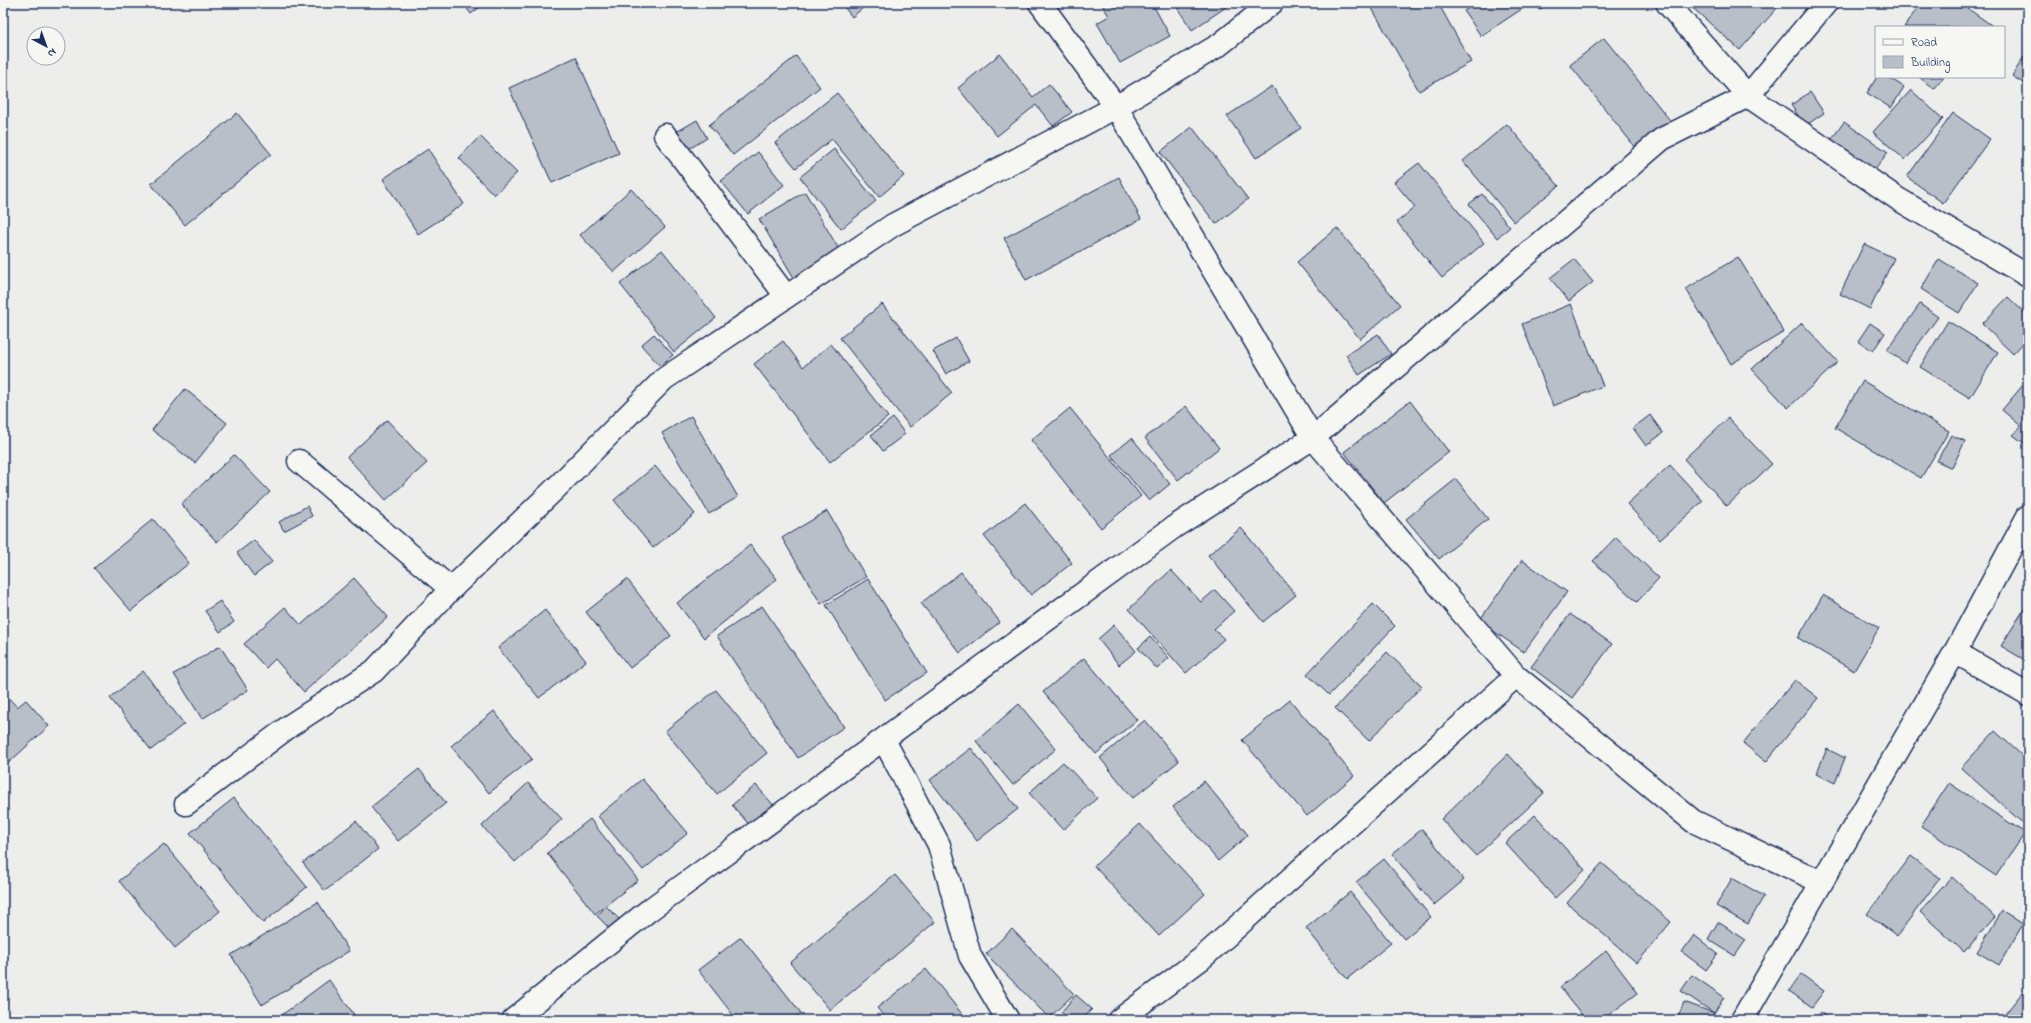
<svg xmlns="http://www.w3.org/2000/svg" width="2031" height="1023" font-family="'Indie Flower',sans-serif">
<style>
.building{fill:#b9bfc8;stroke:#1b2f5e}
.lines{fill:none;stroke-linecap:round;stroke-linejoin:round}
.minor-casing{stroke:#1b2f5e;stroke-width:25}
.minor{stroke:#f6f6f2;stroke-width:22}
</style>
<rect width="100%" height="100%" fill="#edeeec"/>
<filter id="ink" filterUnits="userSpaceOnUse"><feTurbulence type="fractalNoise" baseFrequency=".025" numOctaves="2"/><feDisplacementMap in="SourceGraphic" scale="8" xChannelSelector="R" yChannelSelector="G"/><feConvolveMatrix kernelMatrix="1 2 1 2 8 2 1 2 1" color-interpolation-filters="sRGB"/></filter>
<g filter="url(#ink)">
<g class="building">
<path d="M463,3H485L471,14Z"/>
<path d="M841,3H869L852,17Z"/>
<path d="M1101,3H1152L1170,36L1120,63L1097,23L1109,16Z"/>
<path d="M1174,3H1232L1192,30Z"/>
<path d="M1369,3H1438L1471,62L1419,91Z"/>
<path d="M1476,3H1531L1481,36L1464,11Z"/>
<path d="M1534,3H1549L1539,10Z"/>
<path d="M1687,3H1776L1779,6L1740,50Z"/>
<path d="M1921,3H1960L1994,27H1904Z"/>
<path d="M1604,38L1673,124L1639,152L1570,65Z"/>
<path d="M1000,54L1033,97L1049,84L1072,112L1053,126L1036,105L997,136L958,88Z"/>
<path d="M2025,55L2028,57V86L2012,76Z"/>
<path d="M796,56L820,87L733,155L709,125Z"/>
<path d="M576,57L619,153L552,183L509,88Z"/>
<path d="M1877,77H1888L1904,87L1891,108L1867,93Z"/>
<path d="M1919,77H1944L1934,89Z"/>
<path d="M1272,86L1301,128L1256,158L1227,116Z"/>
<path d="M1911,90L1943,119L1905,160L1873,132Z"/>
<path d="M1810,92L1824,113L1805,126L1791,105Z"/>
<path d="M837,93L904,176L879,197L832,139L796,168L775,143Z"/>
<path d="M237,113L271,154L185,225L151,184Z"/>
<path d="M1953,113L1990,139L1943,203L1907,177Z"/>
<path d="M697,120L707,138L684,152L673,134Z"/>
<path d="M1844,122L1888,152L1872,174L1828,144Z"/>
<path d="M1507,124L1559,186L1514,222L1463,161Z"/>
<path d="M1192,127L1248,199L1216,224L1160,152Z"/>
<path d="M480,136L517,173L494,195L459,158Z"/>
<path d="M428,149L464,204L418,234L383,179Z"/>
<path d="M834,149L876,201L841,229L800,177Z"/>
<path d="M758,152L784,185L748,214L721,181Z"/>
<path d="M1419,163L1484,243L1442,278L1397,222L1415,207L1394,182Z"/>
<path d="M1119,177L1141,219L1026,280L1004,238Z"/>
<path d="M631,189L665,227L614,272L580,235Z"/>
<path d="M805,192L843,256L797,283L759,219Z"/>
<path d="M1482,194L1510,227L1497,238L1469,204Z"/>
<path d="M1337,228L1400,305L1360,339L1297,262Z"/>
<path d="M1864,244L1894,258L1870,309L1840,294Z"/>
<path d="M662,250L716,318L674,352L620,284Z"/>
<path d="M1738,257L1784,332L1731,364L1686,289Z"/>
<path d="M1574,259L1593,282L1569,301L1550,278Z"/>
<path d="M1939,259L1978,283L1959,313L1921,289Z"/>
<path d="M2008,297L2028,316V338L2013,354L1982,324Z"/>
<path d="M882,304L952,393L910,427L840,338Z"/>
<path d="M1571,304L1603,386L1553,406L1522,324Z"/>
<path d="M1920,304L1938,317L1905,363L1887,350Z"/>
<path d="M1948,321L1998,352L1970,398L1920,367Z"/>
<path d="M1802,323L1838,362L1788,408L1752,369Z"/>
<path d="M1870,323L1885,333L1873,351L1858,341Z"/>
<path d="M654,334L673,355L660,366L641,345Z"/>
<path d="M1378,334L1391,354L1359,375L1346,355Z"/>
<path d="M956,338L969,361L946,374L933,351Z"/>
<path d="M783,341L803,367L831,344L888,417L830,462L754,364Z"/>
<path d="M2028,379V438L2024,443L2013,435L2021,426L2002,410Z"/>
<path d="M1863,381L1949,431L1921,478L1835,428Z"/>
<path d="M185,389L227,423L195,463L152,430Z"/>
<path d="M1410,401L1449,452L1384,503L1344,452Z"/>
<path d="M1186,406L1219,448L1178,480L1145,438Z"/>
<path d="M1070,408L1141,496L1101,528L1031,440Z"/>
<path d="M1650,415L1663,433L1646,446L1633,428Z"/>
<path d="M691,416L738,497L709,514L662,433Z"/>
<path d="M893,418L905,434L883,451L871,435Z"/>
<path d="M1728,418L1772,464L1727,506L1684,459Z"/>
<path d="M387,420L427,463L386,500L347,457Z"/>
<path d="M1951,435L1965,441L1952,468L1937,461Z"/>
<path d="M1132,438L1170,484L1149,501L1111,455Z"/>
<path d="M234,455L270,492L217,542L181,504Z"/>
<path d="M1670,465L1703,501L1660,540L1627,504Z"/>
<path d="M655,466L695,514L653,548L614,500Z"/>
<path d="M1456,479L1488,519L1439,559L1406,519Z"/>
<path d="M1025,503L1072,563L1031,595L984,536Z"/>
<path d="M307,506L312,516L284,531L279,522Z"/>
<path d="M827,511L866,577L821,604L782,538Z"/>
<path d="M153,519L189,563L131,611L94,568Z"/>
<path d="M1241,528L1296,595L1263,622L1208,555Z"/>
<path d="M1616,537L1659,578L1637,602L1593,561Z"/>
<path d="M254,540L272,562L254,576L237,553Z"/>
<path d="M750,545L777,579L704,638L677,603Z"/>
<path d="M1522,560L1567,592L1524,652L1479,621Z"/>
<path d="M1171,570L1201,602L1215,590L1234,611L1214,629L1224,639L1186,673L1129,609Z"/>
<path d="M961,572L1000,622L960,653L921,603Z"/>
<path d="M354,578L388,617L304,692L275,659L266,668L244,644L285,607L301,625Z"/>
<path d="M627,579L671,636L630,668L586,612Z"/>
<path d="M868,579L927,673L885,700L826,605Z"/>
<path d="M1823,595L1879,628L1854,671L1798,638Z"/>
<path d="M220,601L234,622L220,632L205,611Z"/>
<path d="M2028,603V651L2023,659L2001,646Z"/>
<path d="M1373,604L1395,626L1329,695L1307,674Z"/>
<path d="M762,606L844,727L798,758L717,636Z"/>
<path d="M545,610L586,661L539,698L498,648Z"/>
<path d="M1570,614L1612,644L1572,698L1531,667Z"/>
<path d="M1114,625L1136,651L1119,665L1098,639Z"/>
<path d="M1150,637L1169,658L1157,669L1138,648Z"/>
<path d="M220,646L248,690L202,719L174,674Z"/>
<path d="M1387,652L1422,686L1369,741L1335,708Z"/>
<path d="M1084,658L1137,720L1096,754L1043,692Z"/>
<path d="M143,671L184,724L151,750L110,698Z"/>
<path d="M1795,680L1818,698L1766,762L1743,743Z"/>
<path d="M716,690L767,753L717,794L665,731Z"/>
<path d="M3,692L17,707L26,700L49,726L3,768Z"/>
<path d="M1290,700L1354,776L1307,816L1242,740Z"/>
<path d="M1019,704L1056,749L1013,785L976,741Z"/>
<path d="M494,711L532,759L489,793L451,746Z"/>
<path d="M1145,720L1179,761L1133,798L1100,758Z"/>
<path d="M1995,731L2028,761V828L1961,768Z"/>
<path d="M971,748L1018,809L977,841L930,780Z"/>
<path d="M1827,749L1845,758L1835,783L1816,774Z"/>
<path d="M1508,754L1544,793L1476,856L1441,819Z"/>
<path d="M1063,762L1097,798L1063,830L1029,793Z"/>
<path d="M419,769L446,803L398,841L371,807Z"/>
<path d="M642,779L688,833L643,870L598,816Z"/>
<path d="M1204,781L1248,835L1218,861L1173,807Z"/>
<path d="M528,783L562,819L515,862L482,826Z"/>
<path d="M1949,783L2025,833L1996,876L1921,826Z"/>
<path d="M756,785L776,808L753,829L732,805Z"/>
<path d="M234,798L307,887L263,923L190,833Z"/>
<path d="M1535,815L1585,870L1555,898L1505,843Z"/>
<path d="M590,819L638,880L595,914L547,853Z"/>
<path d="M356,821L378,849L325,891L303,863Z"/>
<path d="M1140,824L1205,894L1159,936L1094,866Z"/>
<path d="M1422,829L1464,880L1434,905L1392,854Z"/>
<path d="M164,844L220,911L175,948L119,881Z"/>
<path d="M1911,856L1940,878L1897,936L1867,914Z"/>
<path d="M1384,859L1431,917L1404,939L1356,882Z"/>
<path d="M1602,863L1671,922L1637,963L1567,903Z"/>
<path d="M895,875L935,922L830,1010L790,963Z"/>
<path d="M1952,877L1995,917L1964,952L1920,912Z"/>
<path d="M1732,878L1764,896L1748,924L1716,906Z"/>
<path d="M1350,892L1391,943L1347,979L1306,928Z"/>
<path d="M318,902L349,951L262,1005L231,955Z"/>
<path d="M606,906L624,924L615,934L597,916Z"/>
<path d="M2002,911L2023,924L1999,965L1977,952Z"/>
<path d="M1718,922L1746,940L1735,956L1708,939Z"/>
<path d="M1012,929L1074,994L1049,1018L986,954Z"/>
<path d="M1694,935L1718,954L1706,970L1682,952Z"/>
<path d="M741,937L801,1013L792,1020H737L698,970Z"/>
<path d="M1606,951L1638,993L1602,1020H1586L1560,987Z"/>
<path d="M926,969L966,1019L965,1020H887L877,1008Z"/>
<path d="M1801,974L1824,991L1812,1007L1789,991Z"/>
<path d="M1692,975L1724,997L1714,1013L1681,991Z"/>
<path d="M329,980L358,1020H275Z"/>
<path d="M2022,993L2028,998V1020H2012L2005,1014Z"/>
<path d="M1076,995L1092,1009L1082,1020H1070L1061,1012Z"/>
<path d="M1684,1002L1714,1013L1711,1020H1677Z"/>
<path d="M1820,1012L1831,1020H1814Z"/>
</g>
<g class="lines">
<defs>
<g id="minor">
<path d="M1040,3L1116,107L1313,438L1516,676L1693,821L1821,882"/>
<path d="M1667,3L1748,96L1898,199L2028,276"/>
<path d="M665,135L786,296"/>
<path d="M299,461L451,589"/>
<path d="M1955,652L2028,694"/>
<path d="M884,740L939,845L970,956L1008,1020"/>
<path d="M186,804L291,725L374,671L451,589L556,488L664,379L893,225L1116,107L1219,45L1272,3"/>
<path d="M513,1020L648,911L1174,527L1313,438L1662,139L1748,96L1826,3"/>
<path d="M1119,1020L1201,959L1516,676"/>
<path d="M1742,1020L1955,652L2028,516"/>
</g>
</defs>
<use href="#minor" class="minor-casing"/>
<use href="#minor" class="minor"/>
</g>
</g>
<rect width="2031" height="1023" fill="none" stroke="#f6f6f2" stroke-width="16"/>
<rect x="8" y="8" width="2015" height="1007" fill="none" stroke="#1b2f5e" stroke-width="1.5" filter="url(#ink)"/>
<rect x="1875" y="26" width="130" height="52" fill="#f6f6f2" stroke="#9ea6b7"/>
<rect x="1883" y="39" width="20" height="6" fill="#f6f6f2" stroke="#9ea6b7"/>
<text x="1911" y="46" font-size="12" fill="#1b2f5e">Road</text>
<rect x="1883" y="56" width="20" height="12" fill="#b9bfc8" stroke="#9ea6b7"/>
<text x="1911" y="66" font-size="12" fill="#1b2f5e">Building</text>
<g transform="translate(46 46) rotate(139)"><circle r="19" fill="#f6f6f2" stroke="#9ea6b7"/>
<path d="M0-3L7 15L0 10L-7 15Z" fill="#1b2f5e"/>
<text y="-6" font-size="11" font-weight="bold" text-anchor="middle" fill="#1b2f5e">N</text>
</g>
</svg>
